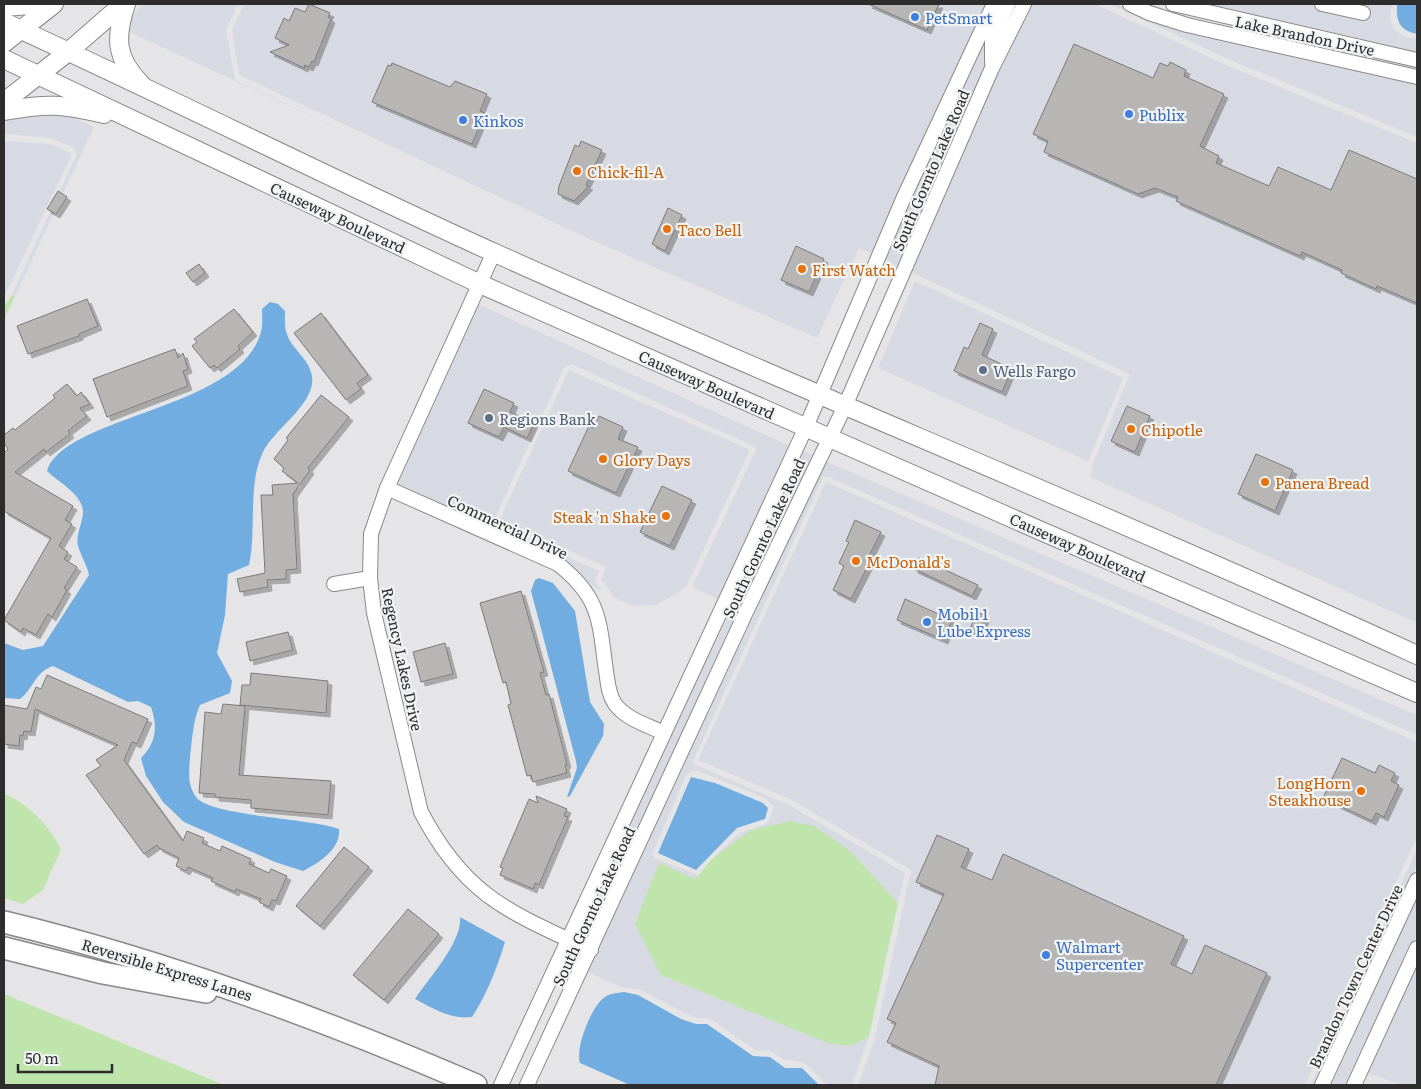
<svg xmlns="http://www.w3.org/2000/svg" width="1421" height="1089" font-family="Literata,serif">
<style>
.built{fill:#d7dae2}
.green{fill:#bfe4ac}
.water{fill:#71ade0}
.building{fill:#b7b6b5;stroke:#7b7a79;filter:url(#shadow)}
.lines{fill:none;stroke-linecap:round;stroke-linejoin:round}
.minor-casing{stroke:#89898a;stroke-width:16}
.major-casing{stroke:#89898a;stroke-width:20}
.highway-casing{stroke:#89898a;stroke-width:24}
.minor{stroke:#fff;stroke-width:14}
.major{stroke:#fff;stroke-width:18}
.highway{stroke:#fff;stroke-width:21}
.shop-dot{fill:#3f7fe0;stroke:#f2f3f4;stroke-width:2}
.food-dot{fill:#e8710a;stroke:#f2f3f4;stroke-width:2}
.service-dot{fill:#5c6f8a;stroke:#f2f3f4;stroke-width:2}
.labels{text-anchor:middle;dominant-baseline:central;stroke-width:4.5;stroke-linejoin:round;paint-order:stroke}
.shop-label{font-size:15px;fill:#366cbe;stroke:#f2f3f4;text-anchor:start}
.street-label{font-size:15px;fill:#2d2d2e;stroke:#f2f3f4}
.food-label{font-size:15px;fill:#c56008;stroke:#f2f3f4;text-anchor:start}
.service-label{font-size:15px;fill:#4e5e75;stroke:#f2f3f4;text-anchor:start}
</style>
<defs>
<filter id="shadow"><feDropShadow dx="4" dy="4" stdDeviation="0" flood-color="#0004"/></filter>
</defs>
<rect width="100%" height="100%" fill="#e5e5e7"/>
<g class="built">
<path d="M144,4H238L226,30L235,80L391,153L125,30L127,21Z"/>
<path d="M244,4H1095L1226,65L1417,143V623L1090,477L1094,461L1130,374L859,248L817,338L585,237L239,75L232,30Z"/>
<path d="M1110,4H1116L1163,26L1256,49L1258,52L1262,50L1417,84V137L1228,59Z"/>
<path d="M1201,4H1392L1390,18L1394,29L1403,36L1417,39V52L1354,38V36L1320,31Z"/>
<path d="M61,112L94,127L15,296L12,295L77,154L74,148L51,138L4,134V118Z"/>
<path d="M4,141L50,144L72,154L4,297Z"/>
<path d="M915,281L1123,378L1088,461L878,368Z"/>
<path d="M478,304L790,446L719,600L692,587L755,452L756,447L571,364L564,368L494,520L497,525L599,571L595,581L602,591L590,584L579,572L561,558L396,484Z"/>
<path d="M569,370L750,450L687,585L675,595L655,605L633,606L615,598L601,579L606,567L500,519Z"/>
<path d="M802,451L813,455L588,940L580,937L671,734L733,607L730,605Z"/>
<path d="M825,461L1417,715V735L828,477H823L693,761L696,765L789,805L905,873L898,903L849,850L727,848L712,859L739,833L768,823L774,806L765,798L698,771H691L686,775L652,855L656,859L698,875L695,880L775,1022L850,1046L869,1037L852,1085H827L805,1063L783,1059L770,1051L755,1050L709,1018H697L684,1013L641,990L621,987L588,972Z"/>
<path d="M826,482L1417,742V836L1305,1085H858L875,1038L911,870L792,800L698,760Z"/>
<path d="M1417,849V865L1315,1085H1311Z"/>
<path d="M1417,896V933L1347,1085H1330Z"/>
<path d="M1417,964V1085H1403L1370,1074L1365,1077Z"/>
</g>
<g class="green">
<path d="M12,295L15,296L4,320V306Z"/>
<path d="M4,794C28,803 49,826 61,849L43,890L23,904L4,898Z"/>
<path d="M790,821L814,826L849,850L898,903L869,1037L850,1046L828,1043L661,975L635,924L659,863L695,879L712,859L751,830Z"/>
<path d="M4,994L224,1085H4Z"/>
</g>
<g class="water">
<path d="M1397,4H1417V34C1399,30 1396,21 1397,4Z"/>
<path d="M270,302L278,304L285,311C285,318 284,327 287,334C292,350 309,358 312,376C316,404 275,428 263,452C247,486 257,529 249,565L228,574L225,615L217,653L232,681L230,693L200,705C193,720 192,741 190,757C189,773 187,784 196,797C209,816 311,818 339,829C341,849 319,863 303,871L275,862L184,822L163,802L146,776L141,758C156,743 158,727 151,707L138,701L128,702L53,666C35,672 34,688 20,699L4,698V643L23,650L43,646L89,575C87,565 81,556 78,546C76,537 80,528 82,519C89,497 60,484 47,471C65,415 240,410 261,332C263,325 262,316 262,309Z"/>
<path d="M539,578L553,583L575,611L590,702L604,724L603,736L570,796L567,797L577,768L576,761L531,591L535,580Z"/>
<path d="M691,777L715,783L763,803L768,808L765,819L737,828L696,870L658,853Z"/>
<path d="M460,917L505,942C497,968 487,994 472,1017C451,1020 432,1008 415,999C429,978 463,941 460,917Z"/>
<path d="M624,992L638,995L681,1019L696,1024H707L753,1056L770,1057L785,1068H802L819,1085H630L580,1063C575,1049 591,1006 605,997C610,993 618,993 624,992Z"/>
</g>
<g class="building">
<path d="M309,4L330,13L328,17L331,19L314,62L312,61L309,67L305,65L304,68L270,52L289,45L275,38L284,18L289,21L295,8L305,12Z"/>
<path d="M868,4H939L927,30Z"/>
<path d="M1074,44L1153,78L1160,63L1168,66L1170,62L1186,70L1184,76L1224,94L1200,146L1219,156L1216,163L1269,186L1278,167L1331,190L1349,150L1417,179V303L1377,286L1376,289L1341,273L1342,270L1302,252L1300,256L1176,201L1178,197L1155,188L1138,194L1044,152L1048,141L1033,134Z"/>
<path d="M392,63L450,87L455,81L487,94L480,111L485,113L472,144L372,102L388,65L391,66Z"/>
<path d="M581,141L602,150L586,185L589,186L574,201L558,194L559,186L575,145L579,147Z"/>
<path d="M58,191L67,197L56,214L47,209Z"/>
<path d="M668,208L682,215L665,251L652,244Z"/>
<path d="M796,246L824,259L809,292L781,280Z"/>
<path d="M199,264L205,273L193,282L186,273Z"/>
<path d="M87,299L98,326L79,334V336L28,354L17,326Z"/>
<path d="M234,309L253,332L238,346L240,349L217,368L214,365L210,368L192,346L197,342L194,339Z"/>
<path d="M321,313L368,375L357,383L361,389L346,400L294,333Z"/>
<path d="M980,323L993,329L982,355L1012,369L1002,392L954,371L964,347L968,349Z"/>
<path d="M175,349L178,358L183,353L188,369L183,371L188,386L107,417L93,379Z"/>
<path d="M67,384L77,396L81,392L90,404L80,408L87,416L68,431L70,434L46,452L44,449L15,472L73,506L65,520L72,524L59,546L68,552L64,559L77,567L64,588L67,590L52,617L48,614L36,635L23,628L21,632L4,620L51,538L4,511V453L8,449L4,443V435L13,428L15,430L55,398L53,395Z"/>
<path d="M484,389L514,403L510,412L534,423L527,438L504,427L499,437L468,423Z"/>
<path d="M321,395L349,417L308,468L310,470L293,494L297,569L286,570V579L267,580L268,587L240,592L237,579L265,573L261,495H273L272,485L298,483L282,471L284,468L274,459L288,440L286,438Z"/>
<path d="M1127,406L1150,416L1135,452L1111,441Z"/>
<path d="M599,416L623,427L618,439L638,447L616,493L568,471L589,426L593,428Z"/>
<path d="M1256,454L1293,470L1275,511L1238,494Z"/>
<path d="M662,486L692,500L670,546L640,532Z"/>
<path d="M855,520L881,532L869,556L872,558L851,599L833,590L844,566L839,563L849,542L846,541Z"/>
<path d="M919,558L978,585L972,596L914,569Z"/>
<path d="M521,591L544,672L540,673L546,695L549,694L567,764L565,765L567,773L533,782L531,775L527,776L508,705L511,704L506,682L503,683L480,603Z"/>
<path d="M905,599L952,620L944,640L897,620Z"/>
<path d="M977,612L986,616L978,635L969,631Z"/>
<path d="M288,632L293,650L250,661L246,642Z"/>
<path d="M445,643L453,674L421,682L413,652Z"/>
<path d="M251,673L328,681L326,713L240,705L242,685H250Z"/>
<path d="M47,675L148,719L137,744L132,742L124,760L183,841L187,831L204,838L202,843L220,851L222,846L251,859L249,864L269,873L271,869L287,876L276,901L272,900L269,907L259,902L261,899L236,889L235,892L211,881L213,878L188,867L186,871L176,866L179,858L159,848L157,845L144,854L86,775L101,766L96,760L118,745L35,709L31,732L24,731L23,736L20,735L19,746L4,744V705L27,709L36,687L41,689Z"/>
<path d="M223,704L245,706L239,775L331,781L328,815L251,808V800L215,797V794L199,793L205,712L221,714Z"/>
<path d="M1342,758L1375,773L1379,765L1395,773L1391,781L1399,785L1384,817L1376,813L1372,821L1323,798Z"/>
<path d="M536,796L567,809L564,816L568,817L539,885L535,883L533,889L500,875L503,868L500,867L529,799L538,803Z"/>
<path d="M937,835L969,849L961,867L992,880L1003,854L1184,936L1171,964L1192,974L1205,945L1267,973L1216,1085H935L939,1066L887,1042L896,1023L887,1019L944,894L916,882Z"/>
<path d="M344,847L369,867L320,926L296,906Z"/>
<path d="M408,909L439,934L384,1000L353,975Z"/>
</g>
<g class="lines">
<defs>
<g id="minor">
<path d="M1130,4L1149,13L1187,25L1417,77"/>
<path d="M1173,4L1417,60"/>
<path d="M1322,4L1363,13"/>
<path d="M992,62V39L1008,4"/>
<path d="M494,252L387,488L371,534L370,578L374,613L421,812C465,896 509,912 591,950"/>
<path d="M387,488L558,564C601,598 599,621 606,671C608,682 608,694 615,704C626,719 647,725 664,733"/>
<path d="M334,584L370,578"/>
<path d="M501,1085L806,427L904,197L994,4"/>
<path d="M527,1085L746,612L845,406L992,68L1024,4"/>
<path d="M1322,1085L1417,880"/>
<path d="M1354,1085L1417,948"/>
</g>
<g id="major">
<path d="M126,4C115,37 115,58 141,84"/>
<path d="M4,7L43,4"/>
<path d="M4,22C169,97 331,179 497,254C802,391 1113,516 1417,655"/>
<path d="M4,43L54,4"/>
<path d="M4,59L480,284L1041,531L1417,693"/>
<path d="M4,102L68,52L123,4"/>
<path d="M4,111C47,103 62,104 104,114"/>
</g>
<g id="highway">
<path d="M4,922C166,961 323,1019 476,1085"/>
<path d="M4,948L103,973L206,992"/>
</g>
</defs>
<use href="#minor" class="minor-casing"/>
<use href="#major" class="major-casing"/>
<use href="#highway" class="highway-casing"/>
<use href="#minor" class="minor"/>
<use href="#major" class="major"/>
<use href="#highway" class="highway"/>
</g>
<g class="shop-dot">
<circle cx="915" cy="17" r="5"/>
<circle cx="1129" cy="114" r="5"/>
<circle cx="463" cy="120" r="5"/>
<circle cx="927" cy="622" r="5"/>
<circle cx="1046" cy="955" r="5"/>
</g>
<g class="food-dot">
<circle cx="577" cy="171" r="5"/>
<circle cx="667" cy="229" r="5"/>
<circle cx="802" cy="269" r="5"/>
<circle cx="1131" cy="429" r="5"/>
<circle cx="603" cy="459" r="5"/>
<circle cx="1265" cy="482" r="5"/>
<circle cx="666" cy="516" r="5"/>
<circle cx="856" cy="561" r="5"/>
<circle cx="1361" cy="791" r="5"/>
</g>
<g class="service-dot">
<circle cx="983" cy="370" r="5"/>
<circle cx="489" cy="418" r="5"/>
</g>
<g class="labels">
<g class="shop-label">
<text x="925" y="17">PetSmart</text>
<text x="1139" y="114">Publix</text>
<text x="473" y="120">Kinkos</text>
<text x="937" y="613">Mobil 1<tspan x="937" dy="17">Lube Express</tspan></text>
<text x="1056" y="946">Walmart<tspan x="1056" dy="17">Supercenter</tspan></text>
</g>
<g class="street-label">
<text transform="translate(1305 35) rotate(12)">Lake Brandon Drive</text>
<text transform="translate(930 170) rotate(-67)">South Gornto Lake Road</text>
<text transform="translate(338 217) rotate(25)">Causeway Boulevard</text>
<text transform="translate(707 384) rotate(24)">Causeway Boulevard</text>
<text transform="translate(508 526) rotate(25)">Commercial Drive</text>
<text transform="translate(763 538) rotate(-65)">South Gornto Lake Road</text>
<text transform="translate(1078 547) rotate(24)">Causeway Boulevard</text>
<text transform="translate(403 659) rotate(78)">Regency Lakes Drive</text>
<text transform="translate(593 906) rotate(-65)">South Gornto Lake Road</text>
<text transform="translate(167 969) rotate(17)">Reversible Express Lanes</text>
<text transform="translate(1355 976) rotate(-65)">Brandon Town Center Drive</text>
</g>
<g class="food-label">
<text x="587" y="171">Chick-fil-A</text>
<text x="677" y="229">Taco Bell</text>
<text x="812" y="269">First Watch</text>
<text x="1141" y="429">Chipotle</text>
<text x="613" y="459">Glory Days</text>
<text x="1275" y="482">Panera Bread</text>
<text x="656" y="516" text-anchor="end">Steak 'n Shake</text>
<text x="866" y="561">McDonald's</text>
<text x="1351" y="782" text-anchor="end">LongHorn<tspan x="1351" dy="17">Steakhouse</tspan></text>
</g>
<g class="service-label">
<text x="993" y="370">Wells Fargo</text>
<text x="499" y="418">Regions Bank</text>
</g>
</g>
<rect width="1421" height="1089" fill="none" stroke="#2d2d2e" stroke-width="10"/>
<path d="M18 1064v8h94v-8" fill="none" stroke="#2d2d2e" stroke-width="2.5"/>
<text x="25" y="1064" font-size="15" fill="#2d2d2e" stroke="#f2f3f4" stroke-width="4" paint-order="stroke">50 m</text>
</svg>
